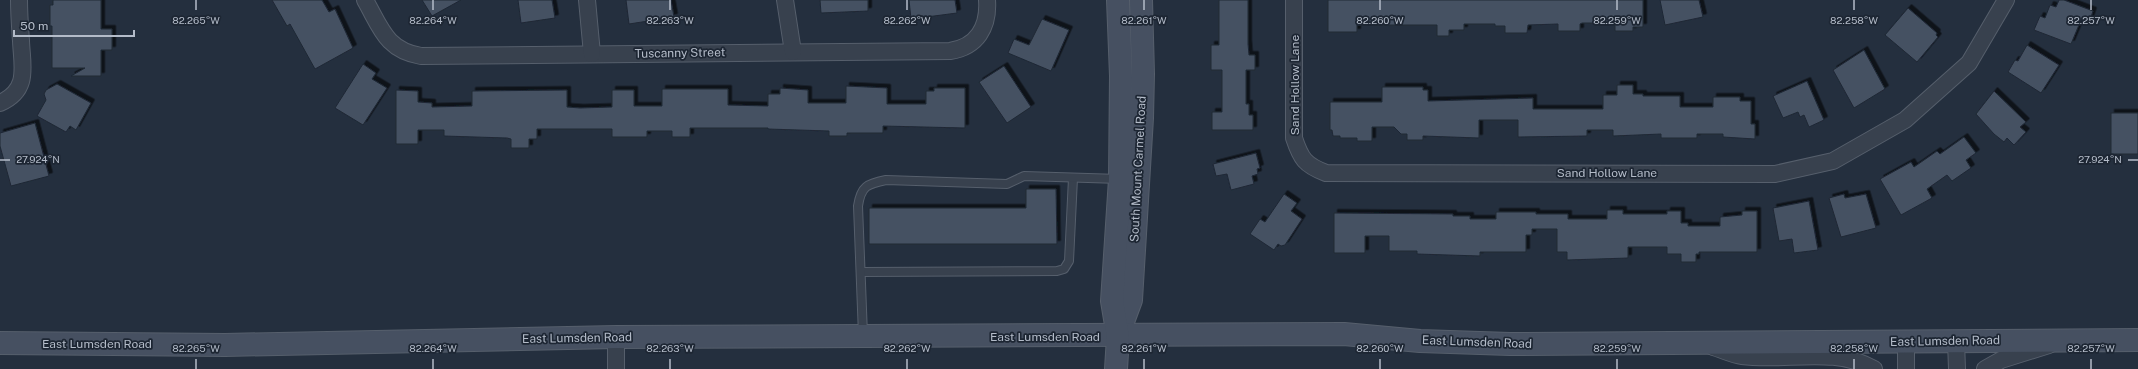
<svg xmlns="http://www.w3.org/2000/svg" width="2138" height="369" font-family="'Public Sans',sans-serif">
<style>
.building{fill:#455162;stroke:#1f2835;filter:url(#shadow)}
.lines{fill:none;stroke-linecap:round;stroke-linejoin:round}
.lane-casing{stroke:#565f6c;stroke-width:10}
.street-casing{stroke:#565f6c;stroke-width:18}
.secondary-casing{stroke:#565f6c;stroke-width:24}
.lane{stroke:#38414e;stroke-width:8}
.street{stroke:#38414e;stroke-width:16}
.secondary{stroke:#465061;stroke-width:22}
.ticks{fill:none;stroke:#b4bcc9;stroke-width:1.5}
.labels{text-anchor:middle;dominant-baseline:central;stroke-width:3.5;stroke-linejoin:round;paint-order:stroke}
.street-label{font-size:12px;fill:#b4bcc9;stroke:#1d2633}
.ticks-label{font-size:10px;text-anchor:middle;fill:#b4bcc9;stroke:#1d2633;stroke-width:3.5;stroke-linejoin:round;paint-order:stroke}
</style>
<defs>
<filter id="shadow"><feDropShadow dx="3.5" dy="-3.5" stdDeviation="0" flood-color="#0009"/></filter>
</defs>
<rect width="100%" height="100%" fill="#242f3e"/>
<g class="building">
<path d="M53,0H101V29H112V50H101V76H71L85,68H52V26H50V5H53Z"/>
<path d="M272,0H322L329,12L335,9L353,48L315,69L290,24L287,26Z"/>
<path d="M422,0H461L432,16Z"/>
<path d="M518,0H552L555,18L521,23Z"/>
<path d="M626,0H671L674,17L629,24Z"/>
<path d="M820,0H868V11L821,13Z"/>
<path d="M909,0H955L957,13L911,19Z"/>
<path d="M1219,0H1248V44L1249,55H1255V70H1246V104H1249V115H1253V130H1212V112H1222V70H1211V45H1219Z"/>
<path d="M1328,0H1643V27H1633V31H1615V23H1582L1580,24V31H1558V24L1528,25L1527,33H1505V26H1495V24H1464V30H1449V36H1437V25H1357V32H1328Z"/>
<path d="M1660,0H1699L1703,17L1665,25Z"/>
<path d="M2059,0H2064L2093,11L2089,23L2081,20L2071,44L2034,30L2040,16L2045,18L2050,5L2056,7Z"/>
<path d="M1908,8L1937,33L1936,35L1938,37L1917,62L1885,35Z"/>
<path d="M1042,19L1069,30L1051,71L1008,53L1014,39L1029,45Z"/>
<path d="M2027,45L2059,65L2041,93L2008,72L2015,60L2018,61Z"/>
<path d="M1864,50L1885,89L1854,108L1833,70Z"/>
<path d="M363,64L376,73L372,79L387,88L363,125L335,108Z"/>
<path d="M1004,66L1031,107L1007,123L979,82Z"/>
<path d="M1807,81L1824,120L1809,127L1804,115L1800,117L1798,112L1783,118L1773,96Z"/>
<path d="M57,84L91,103L76,130L70,126L66,132L37,116L46,100L44,94L46,90Z"/>
<path d="M1617,85H1633V94H1643V96H1680V107H1713V97H1740V101H1751V124H1755V139L1723,137V134H1697V138H1661V134L1613,136V130H1587V136L1518,137V120H1479V138L1423,136V140H1407V134H1401L1394,127H1372V141H1357V138H1340V136H1333L1332,130H1330V102H1382V87H1423V90H1428V101L1533,98V109H1603V95H1617Z"/>
<path d="M846,86L887,88V104H926V91H934V88H965V128L883,126V133H847V136H829V131L768,129V128H690V137H672V131H647V137H612V129H537V139H529V148H511V139L507,138L444,136V130H418V144H396V90L418,91V102L432,103V107L472,106V91L567,90V107L580,108L612,107V90H634V106H662V89H728V105L768,106V94H780V88L808,90V103H846Z"/>
<path d="M1994,91L2026,122L2020,127L2026,132L2014,145L2007,138L2004,142L1994,134L1976,114Z"/>
<rect x="2111" y="113" width="27" height="41"/>
<path d="M35,123L49,176L11,186L0,146V133Z"/>
<path d="M1964,137L1976,153L1966,160L1971,168L1952,181L1947,175L1927,189L1932,198L1901,215L1880,179L1911,162L1914,167L1937,151L1940,154Z"/>
<path d="M1256,153L1260,168L1257,169L1258,174L1252,176L1254,184L1231,190L1227,174L1216,176L1213,164Z"/>
<path d="M1026,189H1056L1057,244H869V208H1026Z"/>
<path d="M1284,194L1297,203L1291,211L1302,219L1285,245L1281,246L1278,244L1274,250L1250,234L1260,219L1265,222Z"/>
<path d="M1844,194L1845,198L1866,194L1876,228L1841,237L1829,198Z"/>
<path d="M1809,201L1818,250L1794,253L1792,239L1779,241L1773,208Z"/>
<path d="M1607,210H1623V214H1667V211H1681V223H1688V226H1720V217L1742,215V211H1757V252H1699V254H1696V262H1681V254H1667V247H1628V258L1567,260V252H1557V229H1532V235H1526V252H1480V256L1417,254V251H1389V236H1365V253H1334V213L1453,214V216H1470V219H1496V212H1536V214H1568V219H1607Z"/>
</g>
<g class="lines">
<defs>
<g id="lane">
<path d="M862,272L1057,271L1064,269L1069,261L1073,178"/>
<path d="M863,335L858,206C861,186 867,184 886,180L1007,184L1024,176L1120,179"/>
</g>
<g id="street">
<path d="M365,0C381,28 386,50 421,56L950,51C977,47 989,27 987,0"/>
<path d="M587,0L592,54"/>
<path d="M785,0L793,52"/>
<path d="M1294,0V138C1301,159 1305,165 1326,173L1775,174L1833,161L1905,120L1969,63L2006,0"/>
<path d="M0,103C30,90 22,66 21,41C20,27 19,14 19,0"/>
<path d="M1956,341L1957,369"/>
<path d="M1906,342V369"/>
<path d="M1713,347C1723,350 1733,355 1742,356C1786,362 1834,346 1874,369"/>
<path d="M616,369V337"/>
<path d="M1985,369L2001,360L2049,345"/>
</g>
<g id="secondary">
<path d="M1118,335L1131,300L1142,118L1143,74L1141,0"/>
<path d="M0,343L225,345L616,337L1344,334L1420,341L1510,344L2138,340"/>
<path d="M1116,369L1118,337L1112,301L1120,179L1121,76L1118,0"/>
</g>
</defs>
<use href="#lane" class="lane-casing"/>
<use href="#street" class="street-casing"/>
<use href="#secondary" class="secondary-casing"/>
<use href="#lane" class="lane"/>
<use href="#street" class="street"/>
<use href="#secondary" class="secondary"/>
</g>
<path class="ticks" d="M196,0V10M433,0V10M670,0V10M907,0V10M1144,0V10M1380,0V10M1617,0V10M1854,0V10M2091,0V10M0,160H10M2128,160H2138M196,359V369M433,359V369M670,359V369M907,359V369M1144,359V369M1380,359V369M1617,359V369M1854,359V369M2091,359V369"/>
<g class="labels">
<g class="street-label">
<text transform="translate(680 53) rotate(-1)">Tuscanny Street</text>
<text transform="translate(1295 85) rotate(-90)">Sand Hollow Lane</text>
<text transform="translate(1138 169) rotate(-87)">South Mount Carmel Road</text>
<text x="1607" y="173">Sand Hollow Lane</text>
<text x="1045" y="337">East Lumsden Road</text>
<text transform="translate(577 338) rotate(-1)">East Lumsden Road</text>
<text transform="translate(1945 341) rotate(-1)">East Lumsden Road</text>
<text transform="translate(1477 342) rotate(2)">East Lumsden Road</text>
<text x="97" y="344">East Lumsden Road</text>
</g>
</g>
<g class="ticks-label">
<text x="196" y="24">82.265°W</text>
<text x="433" y="24">82.264°W</text>
<text x="670" y="24">82.263°W</text>
<text x="907" y="24">82.262°W</text>
<text x="1144" y="24">82.261°W</text>
<text x="1380" y="24">82.260°W</text>
<text x="1617" y="24">82.259°W</text>
<text x="1854" y="24">82.258°W</text>
<text x="2091" y="24">82.257°W</text>
<text x="38" y="163">27.924°N</text>
<text x="2100" y="163">27.924°N</text>
<text x="196" y="352">82.265°W</text>
<text x="433" y="352">82.264°W</text>
<text x="670" y="352">82.263°W</text>
<text x="907" y="352">82.262°W</text>
<text x="1144" y="352">82.261°W</text>
<text x="1380" y="352">82.260°W</text>
<text x="1617" y="352">82.259°W</text>
<text x="1854" y="352">82.258°W</text>
<text x="2091" y="352">82.257°W</text>
</g>
<path d="M14 30v6h120v-6" fill="none" stroke="#b4bcc9" stroke-width="2"/>
<text x="20" y="30" font-size="12" fill="#b4bcc9" stroke="#1d2633" stroke-width="3" paint-order="stroke">50 m</text>
</svg>
